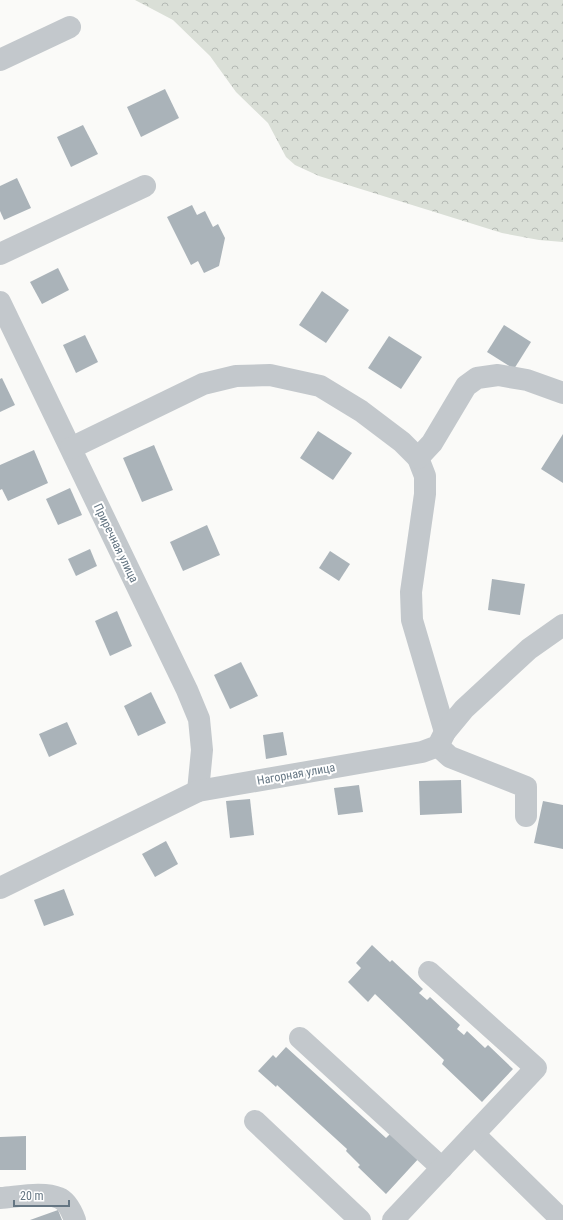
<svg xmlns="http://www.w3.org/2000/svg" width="563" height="1220" font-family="'Roboto Condensed',sans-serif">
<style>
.forest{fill:url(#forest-crowns)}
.building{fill:#aab3b9}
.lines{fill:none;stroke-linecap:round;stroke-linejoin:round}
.minor{stroke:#c3c8cc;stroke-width:22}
.labels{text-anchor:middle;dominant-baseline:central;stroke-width:4;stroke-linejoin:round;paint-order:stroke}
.street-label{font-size:12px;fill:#657683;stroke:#fff}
</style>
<defs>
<pattern id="forest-crowns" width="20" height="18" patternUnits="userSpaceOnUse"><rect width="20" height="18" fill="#dadfd7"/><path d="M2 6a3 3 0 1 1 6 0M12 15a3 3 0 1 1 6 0" fill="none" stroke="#b4b9b4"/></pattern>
</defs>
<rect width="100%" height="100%" fill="#fafaf8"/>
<path class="forest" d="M135,0H563V242L539,240L502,233L319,176L295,165L286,157L268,123L236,92L210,56L173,20Z"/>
<g class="building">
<path d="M165,89L179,118L141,137L127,107Z"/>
<path d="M83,125L98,154L71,167L57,137Z"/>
<path d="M17,178L31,208L4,220L0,211V186Z"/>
<path d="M192,205L197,215L205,211L213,227L218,224L225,238L219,266L204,273L198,261L191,265L167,217Z"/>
<path d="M58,268L69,290L42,304L30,282Z"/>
<path d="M322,291L349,310L326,343L299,325Z"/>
<path d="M504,325L531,342L514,369L487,352Z"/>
<path d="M85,335L98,362L76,373L63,345Z"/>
<path d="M389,336L422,357L401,389L368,368Z"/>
<path d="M2,378L15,405L0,412V379Z"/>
<path d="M318,431L352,453L333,480L300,458Z"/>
<path d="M563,434V483L541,469Z"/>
<path d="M154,445L173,490L142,502L123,458Z"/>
<path d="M34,450L48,483L8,501L2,489L0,490V465Z"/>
<path d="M70,488L82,515L58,525L46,499Z"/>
<path d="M207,525L220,555L183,571L170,542Z"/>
<path d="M90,549L97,566L76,576L68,559Z"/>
<path d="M330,551L350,564L339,581L319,568Z"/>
<path d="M492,579L525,584L520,615L488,610Z"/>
<path d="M117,611L132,646L110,656L95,621Z"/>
<path d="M241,662L258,696L230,709L214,675Z"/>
<path d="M151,692L166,723L138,736L124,706Z"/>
<path d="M67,722L77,744L49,757L39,734Z"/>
<path d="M283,732L287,755L266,759L263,735Z"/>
<path d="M461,780L462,813L420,815L419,781Z"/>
<path d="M359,785L363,812L338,815L334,788Z"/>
<path d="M250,799L254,835L230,838L226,801Z"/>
<path d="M543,801L563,805V849L534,843Z"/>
<path d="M166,841L178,864L155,877L142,854Z"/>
<path d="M64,889L74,915L44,926L34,900Z"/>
<path d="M372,945L390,962L392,960L423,989L419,993L427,1000L430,997L460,1025L457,1029L464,1035L467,1031L485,1048L488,1045L513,1069L482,1102L442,1064L444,1060L375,994L368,1002L348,982L361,968L356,963Z"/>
<path d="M286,1047L386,1138L392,1132L420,1157L386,1194L358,1167L360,1165L346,1151L347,1149L277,1085L276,1087L258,1071L273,1055L276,1058Z"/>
<path d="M26,1136V1170H0V1137Z"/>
<path d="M58,1210L62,1220H30Z"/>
</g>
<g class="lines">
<g class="minor">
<path d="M0,60L70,27"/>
<path d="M0,254L145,186"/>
<path d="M0,302L187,690L199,719L202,750L198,791"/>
<path d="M71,448L203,384L236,376L270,375L320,386L361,411L402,442L418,458L425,476V494L411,592L412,620L445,732"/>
<path d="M418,458L432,443L466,386L477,378L498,375L527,380L563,393"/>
<path d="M438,746L450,757L526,787V816"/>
<path d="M0,888L198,791L422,752L438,746L445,732L464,709L529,649L563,625"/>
<path d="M300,1038L442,1168"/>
<path d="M255,1121L360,1220"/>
<path d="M474,1134L562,1220"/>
<path d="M0,1198C17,1197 43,1191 59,1198C67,1201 72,1212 75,1220"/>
<path d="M393,1220L536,1068L429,972"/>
</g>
</g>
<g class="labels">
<g class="street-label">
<text transform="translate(116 543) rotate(64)">Приречная улица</text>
<text transform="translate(296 774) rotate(-10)">Нагорная улица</text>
</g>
</g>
<path d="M14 1200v6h55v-6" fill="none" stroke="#657683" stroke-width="2"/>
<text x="20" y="1200" font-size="12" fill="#657683" stroke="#ffffff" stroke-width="3" paint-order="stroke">20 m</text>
</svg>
